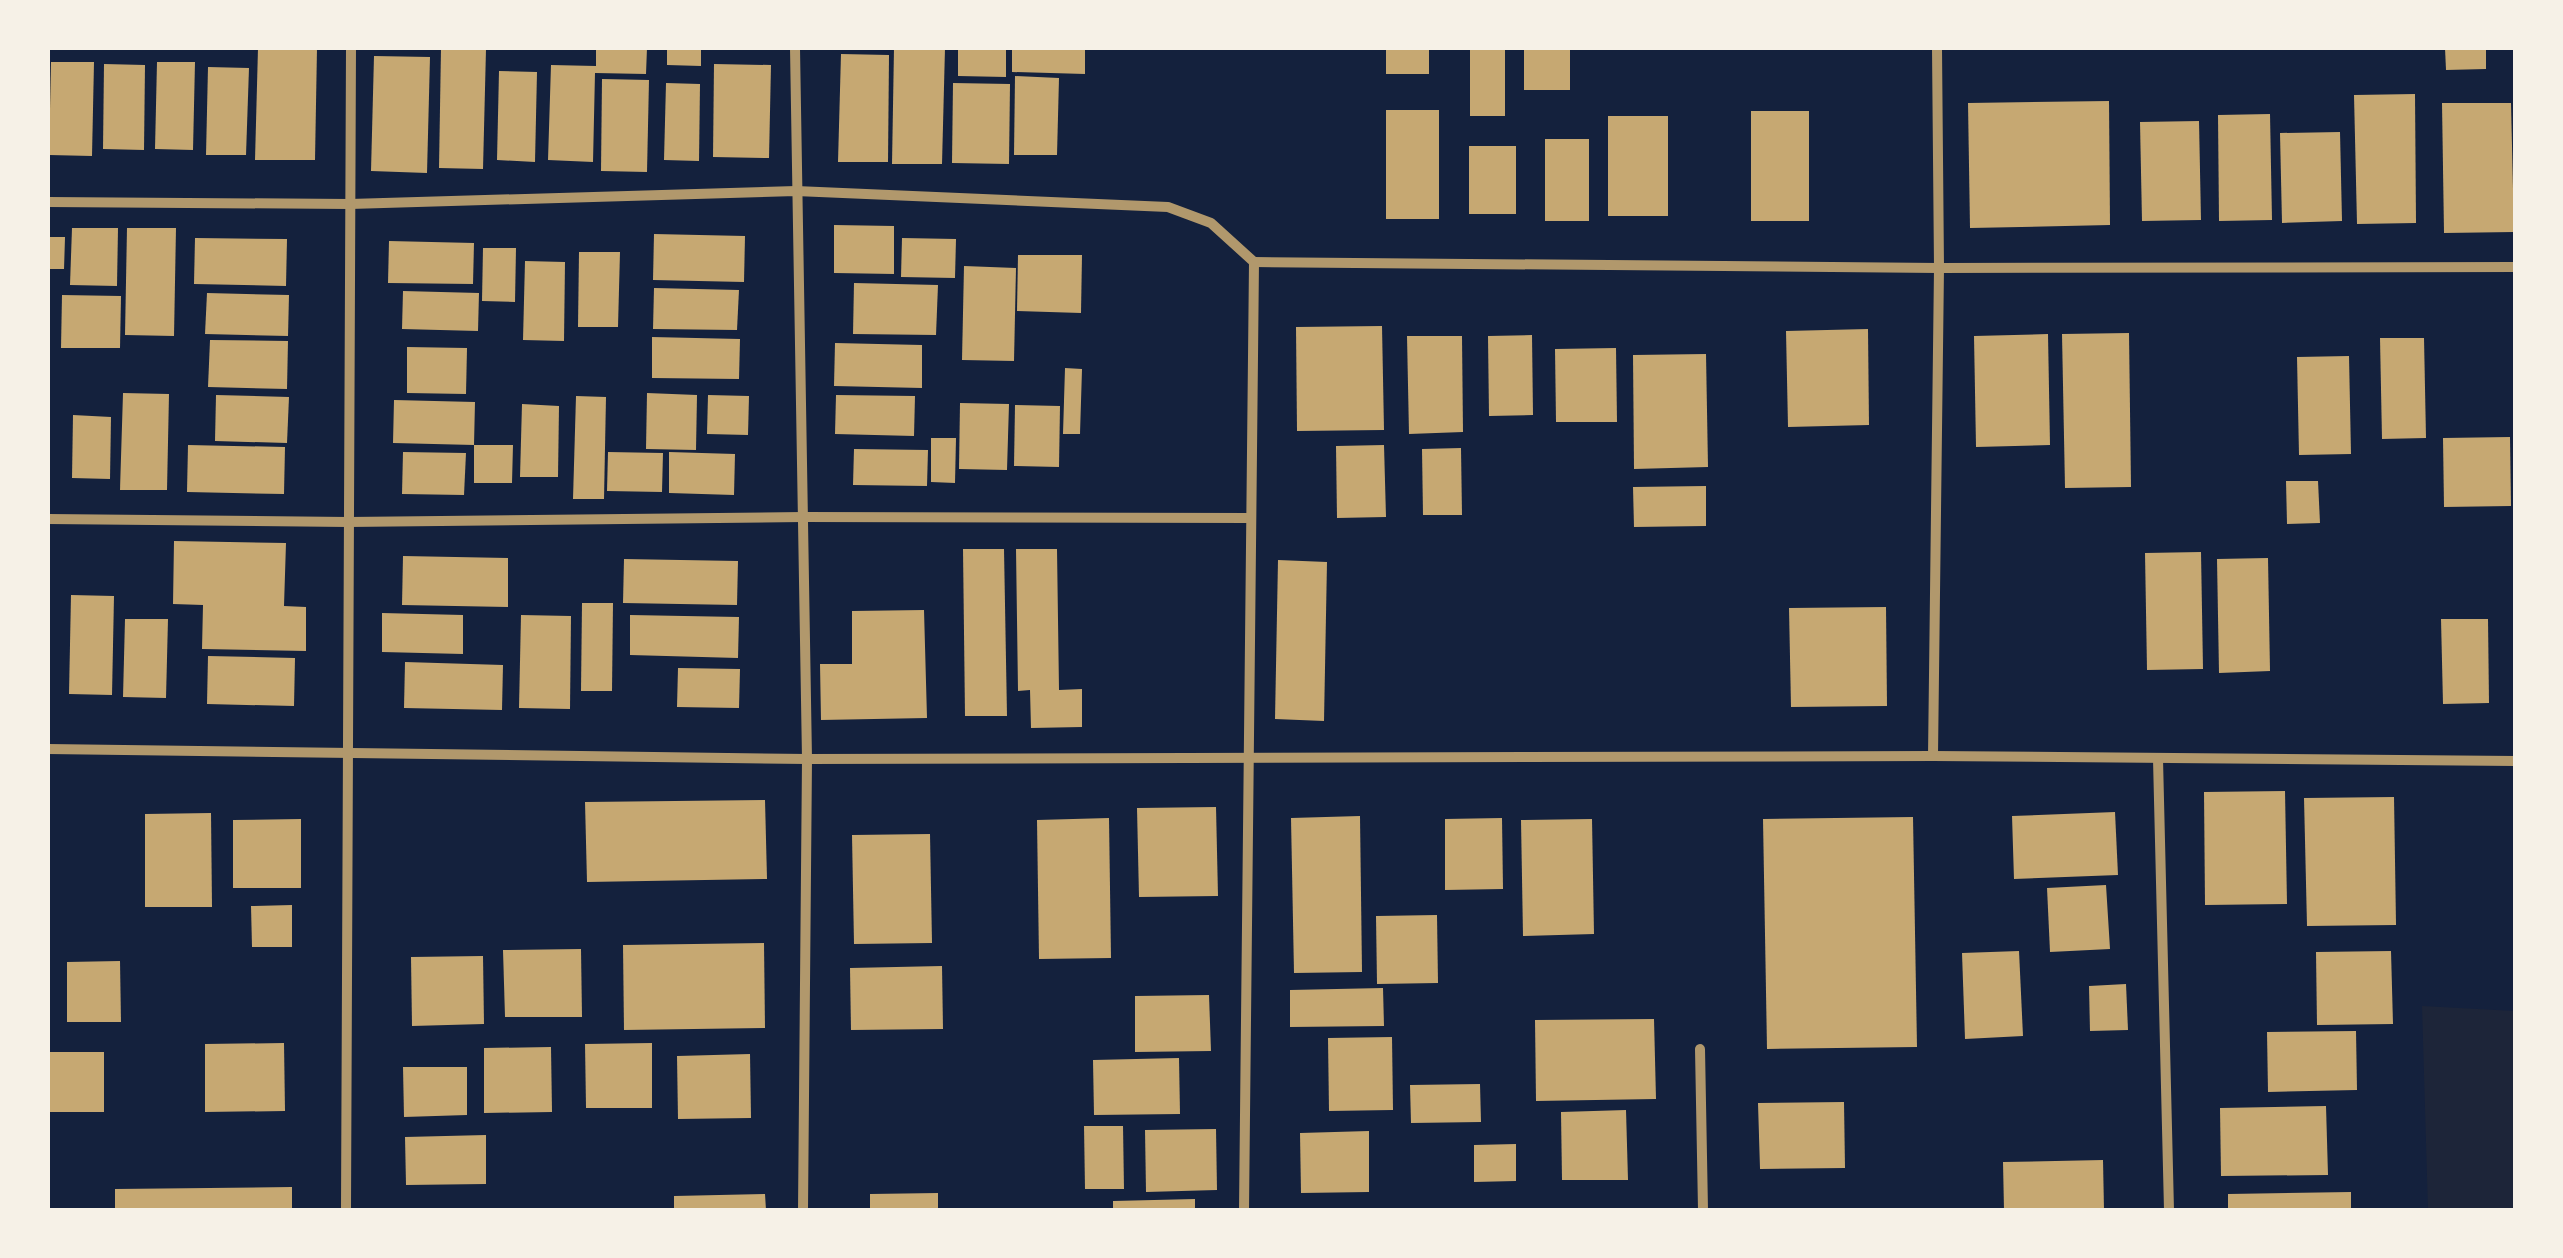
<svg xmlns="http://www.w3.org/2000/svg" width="2563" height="1258" font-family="Arial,sans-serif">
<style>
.green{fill:#1d2539}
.building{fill:#c6a872}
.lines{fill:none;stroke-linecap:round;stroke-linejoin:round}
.minor{stroke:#b1986c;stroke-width:10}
</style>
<rect width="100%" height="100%" fill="#14213d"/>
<path class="green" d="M2422,1006L2515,1011V1210H2428Z"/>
<g class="building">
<path d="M258,48H317L315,160H255Z"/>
<path d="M441,48L486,49L483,169L439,168Z"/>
<path d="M596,48H647L646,74L595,73L593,162L548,160L551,65L596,66Z"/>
<path d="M667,48H701V66L667,65Z"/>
<path d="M894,48H945L942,164H892Z"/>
<path d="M958,48H1006V77L958,76Z"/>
<path d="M1012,48H1085V74L1012,72Z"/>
<rect x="1386" y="48" width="43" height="26"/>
<rect x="1470" y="48" width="35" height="68"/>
<rect x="1524" y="48" width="46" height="42"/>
<path d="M2445,48H2486V69L2446,70Z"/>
<path d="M841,54L889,55L888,162H838Z"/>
<path d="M374,56L430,57L427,173L371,171Z"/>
<path d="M51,62H94L92,156L49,155Z"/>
<path d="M157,62H195L193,150L155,149Z"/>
<path d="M104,64L145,65L144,150L103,149Z"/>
<path d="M714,64L771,65L769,158L713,157Z"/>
<path d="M208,67L249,68L246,155H206Z"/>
<path d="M499,71L537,72L535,162L497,160Z"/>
<path d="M1015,76L1059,78L1057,155H1014Z"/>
<path d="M602,79L649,80L647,172L601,171Z"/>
<path d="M666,83L700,84L699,161L664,160Z"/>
<path d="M953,83L1010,84L1009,164L952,163Z"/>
<path d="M2415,94L2416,223L2357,224L2354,95Z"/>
<path d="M2109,101L2110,225L1970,228L1968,103Z"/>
<path d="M2442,103H2511L2514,232L2444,233Z"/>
<rect x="1386" y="110" width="53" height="109"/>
<rect x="1751" y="111" width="58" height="110"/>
<path d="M2270,114L2272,220L2219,221L2218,115Z"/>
<rect x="1608" y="116" width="60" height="100"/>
<path d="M2199,121L2201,220L2142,221L2140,122Z"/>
<path d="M2340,132L2342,221L2282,223L2280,133Z"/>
<rect x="1545" y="139" width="44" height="82"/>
<rect x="1469" y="146" width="47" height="68"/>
<path d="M834,225L894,226V274L834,273Z"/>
<path d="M72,228H118L117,286L70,285Z"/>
<path d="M127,228H176L174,336L125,335Z"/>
<path d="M654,234L745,236L744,282L653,280Z"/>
<path d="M48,237H65L64,269H48Z"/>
<path d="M195,238L287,239L286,286L194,284Z"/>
<path d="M902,238L956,239L955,278L901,277Z"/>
<path d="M389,241L474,243L473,284L388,283Z"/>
<path d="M483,248H516L515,302L482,301Z"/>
<path d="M579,252H620L618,327H578Z"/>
<path d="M1018,255H1082L1081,313L1017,311Z"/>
<path d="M525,261L565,262L564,341L523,340Z"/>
<path d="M964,266L1016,268L1014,361L962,360Z"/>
<path d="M854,283L938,285L936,335L853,334Z"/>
<path d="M654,288L739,290L737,330L653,329Z"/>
<path d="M403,291L479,293L478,331L402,329Z"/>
<path d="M207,293L289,295L288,336L205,334Z"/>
<path d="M62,295L121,296L120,348H61Z"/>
<path d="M1382,326L1384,430L1297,431L1296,327Z"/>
<path d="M1868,329L1869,425L1788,427L1786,331Z"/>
<path d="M2129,333L2131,487L2065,488L2062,334Z"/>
<path d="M2048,334L2050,445L1976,447L1974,336Z"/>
<path d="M1532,335L1533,415L1489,416L1488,336Z"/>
<path d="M1407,336H1462L1463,432L1409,434Z"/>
<path d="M652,337L740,339L739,379L652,378Z"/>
<path d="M2380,338H2424L2426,438L2382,439Z"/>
<path d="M210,340L288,341L287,389L208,387Z"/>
<path d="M835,343L922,345V388L834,386Z"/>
<path d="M407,347L467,348L466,394L407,393Z"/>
<path d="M1616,348L1617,422H1556L1555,349Z"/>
<path d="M1706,354L1708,467L1634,469L1633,355Z"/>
<path d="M2349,356L2351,454L2299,455L2297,357Z"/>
<path d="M1065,368L1082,369L1080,434H1063Z"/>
<path d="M123,393L169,394L167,490H120Z"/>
<path d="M647,393L697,395L696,450L646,449Z"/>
<path d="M216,395L289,397L287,443L215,441Z"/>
<path d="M708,395L749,396L748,435L707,434Z"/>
<path d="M836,395L915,396L914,436L835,434Z"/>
<path d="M576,396L606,397L604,499H573Z"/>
<path d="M394,400L475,402L474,445H513L512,483H474V445L393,443Z"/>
<path d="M960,403L1009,404L1007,470L959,469Z"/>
<path d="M522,404L559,406L558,477H520Z"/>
<path d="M1015,405L1060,406L1059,467L1014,466Z"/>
<path d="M73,415L111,417L110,479L72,478Z"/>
<path d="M2510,437L2511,506L2444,507L2443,438Z"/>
<path d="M931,438H956L955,483L931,482Z"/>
<path d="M188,445L285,447L284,494L187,492Z"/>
<path d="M1384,445L1386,517L1337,518L1336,446Z"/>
<path d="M1461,448L1462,515H1423L1422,449Z"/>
<path d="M854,449L928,450L927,486L853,485Z"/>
<path d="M403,452L466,453L464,495L402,494Z"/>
<path d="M608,452L663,453L662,492L607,491Z"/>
<path d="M669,452L735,454L734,495L669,493Z"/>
<path d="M2286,481H2318L2320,523L2287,524Z"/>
<path d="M1706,486V526L1634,527L1633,487Z"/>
<path d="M174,541L286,543L284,606L306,607V651L202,649L203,605L173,604Z"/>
<path d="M963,549H1004L1007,716H965Z"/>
<path d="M1016,549H1057L1059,690L1082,689V727L1031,728L1030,690L1018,691Z"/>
<path d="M2201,552L2203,669L2147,670L2145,553Z"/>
<path d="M403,556L508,558V607L402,605Z"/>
<path d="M2268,558L2270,671L2219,673L2217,559Z"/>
<path d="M624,559L738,561L737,605L623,603Z"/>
<path d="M1278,560L1327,562L1324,721L1275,719Z"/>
<path d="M71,595L114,596L112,695L69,694Z"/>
<path d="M582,603H613L612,691H581Z"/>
<path d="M1886,607L1887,706L1791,707L1789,608Z"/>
<path d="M924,610L927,718L821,720L820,664H852V611Z"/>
<path d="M382,613L463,615V654L382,652Z"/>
<path d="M521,615L571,616L570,709L519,708Z"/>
<path d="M630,615L739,617L738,658L630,655Z"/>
<path d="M125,619H168L166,698L123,697Z"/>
<path d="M2441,619H2488L2489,703L2443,704Z"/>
<path d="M208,656L295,658L294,706L207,704Z"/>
<path d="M405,662L503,665L502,710L404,708Z"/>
<path d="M678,668L740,669L739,708L677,707Z"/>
<path d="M2285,791L2287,904L2205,905L2204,792Z"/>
<path d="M2394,797L2396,925L2307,926L2304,798Z"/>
<path d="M765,800L767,879L587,882L585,802Z"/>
<path d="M1216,807L1218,896L1139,897L1137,808Z"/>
<path d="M2115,812L2118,875L2014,879L2012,816Z"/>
<path d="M211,813L212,907H145V814Z"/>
<path d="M1360,816L1362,972L1294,973L1291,818Z"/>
<path d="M1913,817L1917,1047L1767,1049L1763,819Z"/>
<path d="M1109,818L1111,958L1039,959L1037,820Z"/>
<path d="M1502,818L1503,889L1445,890V819Z"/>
<path d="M301,819V888H233V820Z"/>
<path d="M1592,819L1594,934L1523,936L1521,820Z"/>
<path d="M930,834L932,943L854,944L852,835Z"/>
<path d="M2106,885L2110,949L2050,952L2047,888Z"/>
<path d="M292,905V947H252L251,906Z"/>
<path d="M1437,915L1438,983L1377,984L1376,916Z"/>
<path d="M764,943L765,1028L624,1030L623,945Z"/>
<path d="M581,949L582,1017H505L503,950Z"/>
<path d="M2019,951L2023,1036L1965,1039L1962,953Z"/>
<path d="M2391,951L2393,1024L2317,1025L2316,952Z"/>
<path d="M483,956L484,1024L412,1026L411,957Z"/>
<path d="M120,961L121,1022H67V962Z"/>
<path d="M942,966L943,1029L851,1030L850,968Z"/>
<path d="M2126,984L2128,1030L2090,1031L2089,986Z"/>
<path d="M1383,988L1384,1026L1290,1027V990Z"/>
<path d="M1209,995L1211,1051L1135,1052V996Z"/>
<path d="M1654,1019L1656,1099L1536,1101L1535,1020Z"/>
<path d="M2356,1031L2357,1090L2268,1092L2267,1032Z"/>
<path d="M1392,1037L1393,1110L1329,1111L1328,1038Z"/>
<path d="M284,1043L285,1111L205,1112V1044Z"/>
<path d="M652,1043V1108H586L585,1044Z"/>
<path d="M551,1047L552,1112L484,1113V1048Z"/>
<rect x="48" y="1052" width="56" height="60"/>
<path d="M750,1054L751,1118L678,1119L677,1056Z"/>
<path d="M1179,1058L1180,1114L1094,1115L1093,1060Z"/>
<path d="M403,1067H467V1115L404,1117Z"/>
<path d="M1480,1084L1481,1122L1411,1123L1410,1085Z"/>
<path d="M1844,1102L1845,1168L1760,1169L1758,1103Z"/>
<path d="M2326,1106L2328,1175L2221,1176L2220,1108Z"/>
<path d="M1626,1110L1628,1180H1562L1561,1112Z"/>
<path d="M1084,1126H1123L1124,1189H1085Z"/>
<path d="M1216,1129L1217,1190L1146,1192L1145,1130Z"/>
<path d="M1369,1131V1192L1301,1193L1300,1133Z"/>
<path d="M486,1135V1184L406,1185L405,1137Z"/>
<path d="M1516,1144V1181L1474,1182V1145Z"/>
<path d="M2103,1160L2104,1210H2004L2003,1162Z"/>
<path d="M292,1187V1210H115V1189Z"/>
<path d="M2351,1192V1210H2228V1194Z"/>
<path d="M938,1193V1210H870V1194Z"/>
<path d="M765,1194L766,1210H674V1196Z"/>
<path d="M1195,1199V1210H1113V1201Z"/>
</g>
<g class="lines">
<g class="minor">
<path d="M795,48L807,759L803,1210"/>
<path d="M48,202L350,204L796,191L1168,207L1211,223L1254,262"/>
<path d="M1254,262L1939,268L2516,267"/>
<path d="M48,519L348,522L803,517L1250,518"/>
<path d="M48,749L807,759L1933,756L2516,761"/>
<path d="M1933,756L1939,268L1937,48"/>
<path d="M2158,759L2169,1210"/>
<path d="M1700,1049L1703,1210"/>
<path d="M346,1210L351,48"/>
<path d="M1244,1210L1254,262"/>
</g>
</g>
<rect width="2563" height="1258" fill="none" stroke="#f6f1e7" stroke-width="100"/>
</svg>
